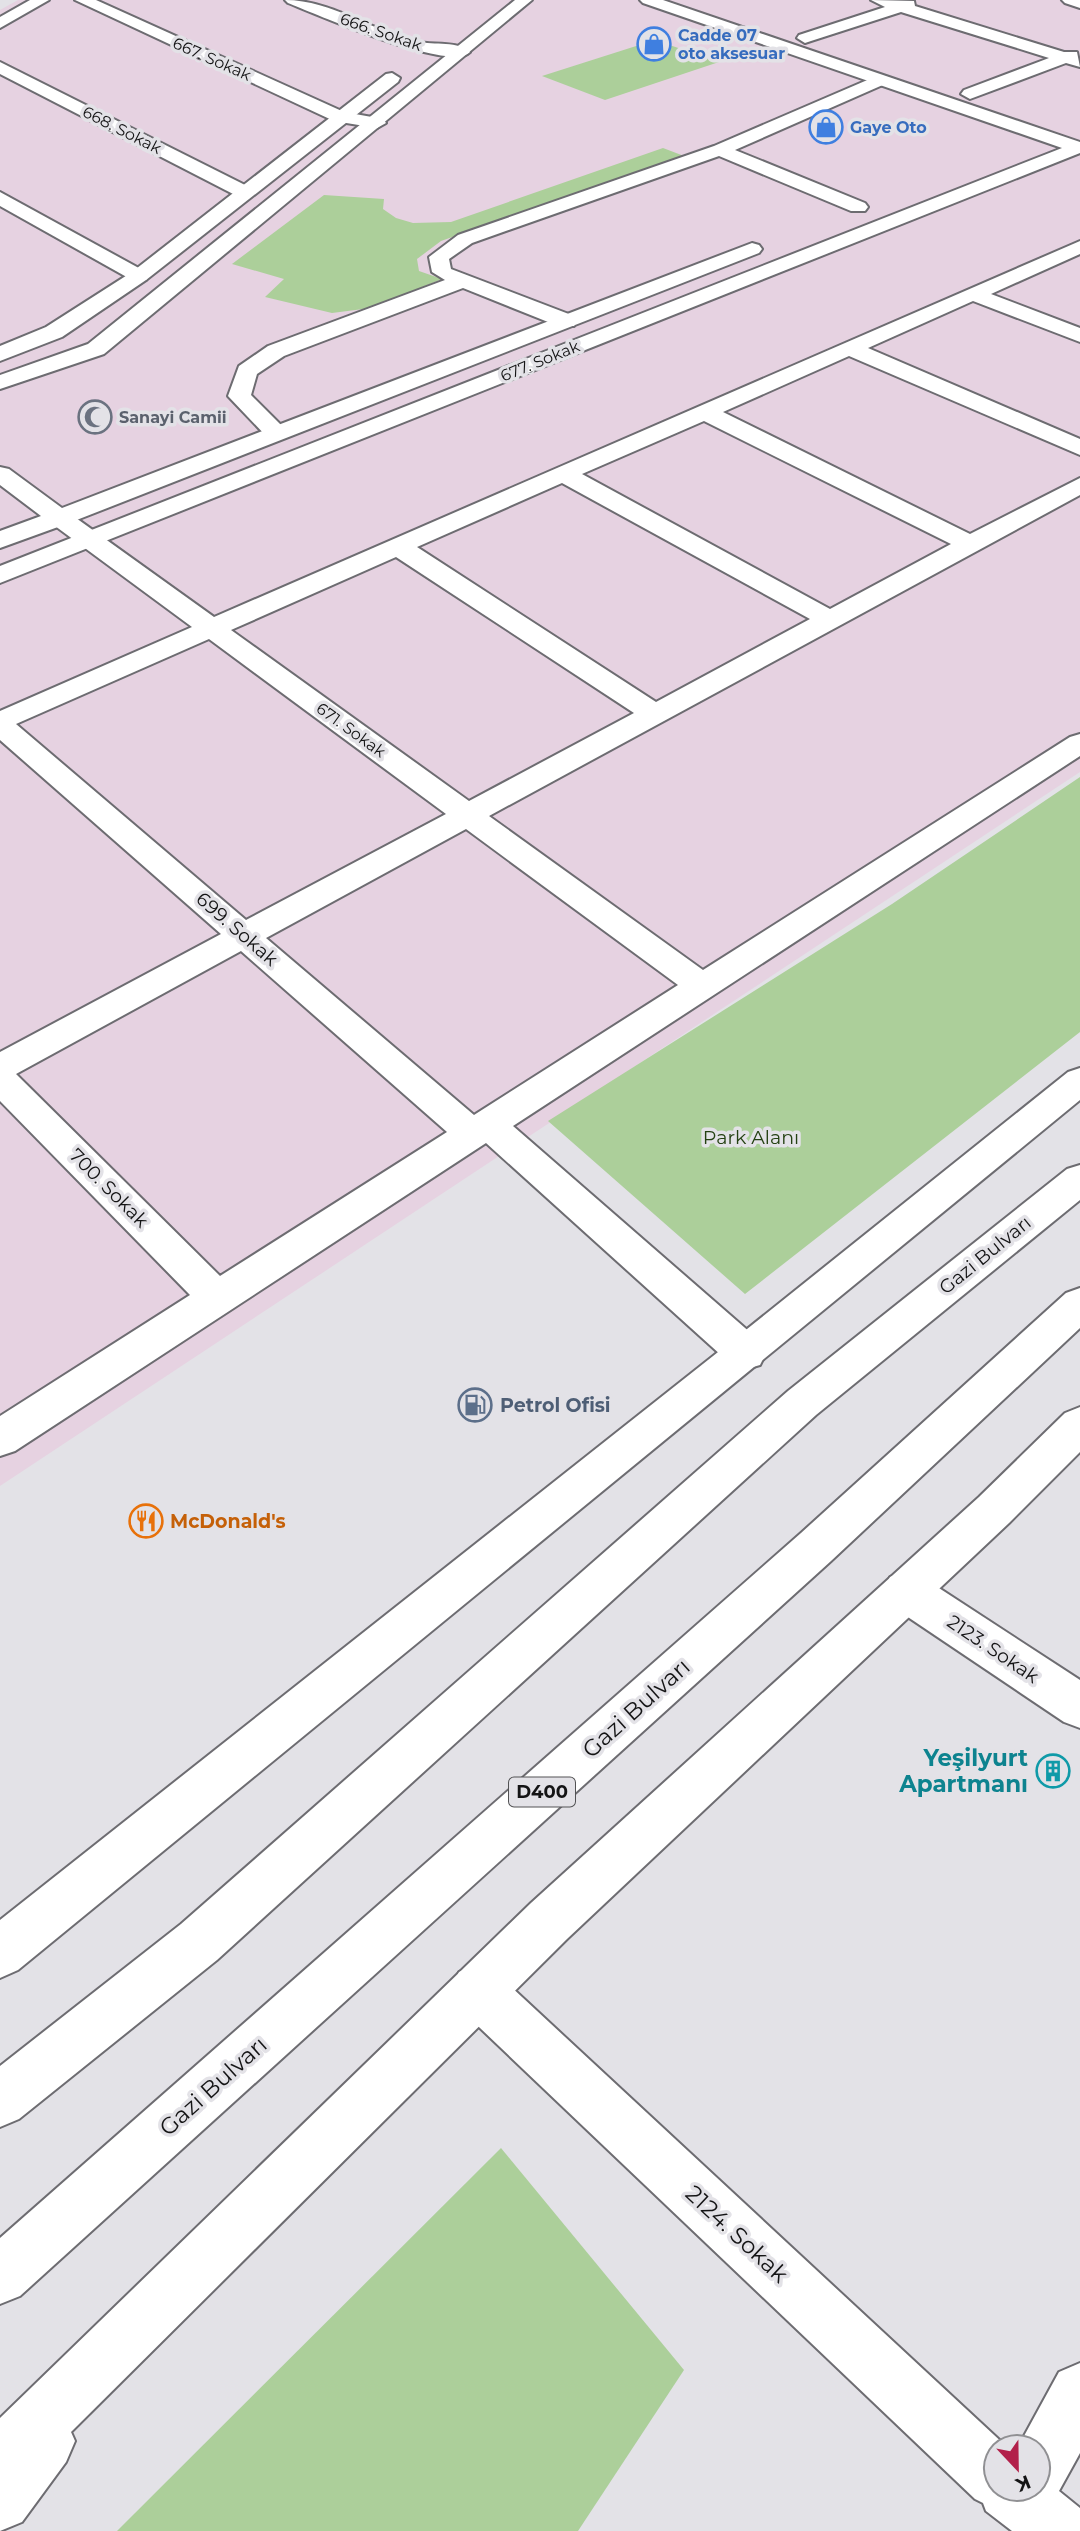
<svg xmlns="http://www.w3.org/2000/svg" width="1080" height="2531" font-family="Montserrat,sans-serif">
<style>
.industrial{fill:#e6d2e1}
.green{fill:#accf9a}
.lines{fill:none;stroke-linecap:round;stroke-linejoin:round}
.minor-casing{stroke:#6d6c71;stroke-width:4}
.tertiary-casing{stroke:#6d6c71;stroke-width:4}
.trunk-casing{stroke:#6d6c71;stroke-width:4}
.minor{fill:#fff;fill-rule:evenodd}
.tertiary{fill:#fff;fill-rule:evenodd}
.trunk{fill:#fff;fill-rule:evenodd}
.labels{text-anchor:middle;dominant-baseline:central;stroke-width:7;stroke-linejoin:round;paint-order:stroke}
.far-street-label{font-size:16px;fill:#141415;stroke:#e3e2e7}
.far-shop-label{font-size:16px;font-weight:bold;fill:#366cbe;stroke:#e3e2e7;text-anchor:start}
.far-worship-label{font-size:16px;font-weight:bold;fill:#5b616d;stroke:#e3e2e7;text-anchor:start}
.shield{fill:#e3e2e7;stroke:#525254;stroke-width:2}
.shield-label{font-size:18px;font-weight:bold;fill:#141415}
.street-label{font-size:19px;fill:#141415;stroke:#e3e2e7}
.park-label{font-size:19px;fill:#244112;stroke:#e3e2e7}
.service-label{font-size:19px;font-weight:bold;fill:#4e5e75;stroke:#e3e2e7;text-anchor:start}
.food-label{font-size:19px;font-weight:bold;fill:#c56008;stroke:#e3e2e7;text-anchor:start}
.near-street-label{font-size:23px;fill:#141415;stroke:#e3e2e7}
.near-culture-label{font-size:23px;font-weight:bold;fill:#0d838f;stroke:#e3e2e7;text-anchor:end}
</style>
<rect width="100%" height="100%" fill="#e3e2e7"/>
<path class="industrial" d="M18,0H1080V772L0,1486V10Z"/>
<g class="green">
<path d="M655,40L719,62L605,100L542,76Z"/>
<path d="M663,148L684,156L441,241L417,259L419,271L442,279L371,308L332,313L265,297L284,279L232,264L324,195L384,199L383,209L396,218L413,223L451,222Z"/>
<path d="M1080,777V1032L745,1294L548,1121L892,904Z"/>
<path d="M501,2148L684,2370L578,2531H117Z"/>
</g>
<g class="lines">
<defs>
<g id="minor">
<path d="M30,0H49L0,28V17Z"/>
<path d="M75,0H96L344,112L383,119L386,123L377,128L334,121Z"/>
<path d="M285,0C333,0 373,32 418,42C433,45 460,41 470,52C450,73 316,14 288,3Z"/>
<path d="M871,0L914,1L915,6L1064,52H1077L1080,67L1066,63L970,99L961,94L964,90L1049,58L901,12L811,41L805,43L797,38L799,35L885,7Z"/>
<path d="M1062,0H1080V8L1065,3Z"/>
<path d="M0,62L251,188L253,192L251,196H237L0,74Z"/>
<path d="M879,75L887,80L885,84L735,150L865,203L868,207L865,211H851L719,156L472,243L449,259L451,269L574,316L577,321L574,326H558L463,288L284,356L257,374L251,395L284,428L288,433L284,438H268L228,396L239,366L268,346L445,280L432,272L429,257L458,235L714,146Z"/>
<path d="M0,192L146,272L149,276L146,280H132L0,206Z"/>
<path d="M1080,241V254L991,294L1080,328V342L973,301L868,348L1080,439V455L849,356L723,412L970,534L1080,478V495L489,816L703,970L1070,737L1080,734V756L513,1126L760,1341L766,1353L760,1365L746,1369L732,1365L486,1143L15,1451L0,1456V1416L190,1295L0,1101V1052L221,934L0,740V711L192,627L51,523L48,518L51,513L60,511L69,513L214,617ZM704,421L951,544L830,609L582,474ZM562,483L810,619L656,702L417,547ZM396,557L634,713L469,801L231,630ZM209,639L446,814L246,920L16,724ZM466,829L678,985L474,1115L266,938ZM241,951L447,1132L220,1276L16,1074Z"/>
<path d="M906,1571L922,1577L1080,1680V1728L1064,1722L890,1605L884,1591L890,1577Z"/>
<path d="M477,1964L495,1972L1007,2447H996V2489H1038V2447H1018L1059,2372L1080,2363V2453L1059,2491L1080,2508V2531H1012L986,2511L983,2503L975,2499L459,2008L451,1990L459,1972Z"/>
</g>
<g id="tertiary">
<path d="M515,0H532L104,354L0,389V375L88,344Z"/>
<path d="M640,0H663L1080,142V153L0,583V566L1062,148L643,3Z"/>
<path d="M392,73L400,78L398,82L146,280L62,337L0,361V346L46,327L132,272L386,74Z"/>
<path d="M752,243L759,245L762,249L759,253L69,523L0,548V531L41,516L0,485V467L9,469L62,508Z"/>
</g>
<g id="trunk">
<path d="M1080,1068V1100L18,1970L0,1978V1920L732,1341L1068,1072Z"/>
<path d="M1080,1165V1200L816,1415L217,1960L19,2119L0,2127V2066L181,1924L788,1391L1067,1169Z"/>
<path d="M1080,1288V1328L831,1561L20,2296L0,2304V2238L801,1533L1066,1293Z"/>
<path d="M1080,1407V1452L1009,1523L567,1939L71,2432L75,2441L66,2462L22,2522L0,2531V2418L531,1903L979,1497L1065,1413Z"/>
</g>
</defs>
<use href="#minor" class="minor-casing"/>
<use href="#tertiary" class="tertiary-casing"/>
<use href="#trunk" class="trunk-casing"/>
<use href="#minor" class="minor"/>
<use href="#tertiary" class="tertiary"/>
<use href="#trunk" class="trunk"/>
</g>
<defs>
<symbol id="shop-ring" viewBox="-11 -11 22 22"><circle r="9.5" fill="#e3e2e7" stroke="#3f7fe0" stroke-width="1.5"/><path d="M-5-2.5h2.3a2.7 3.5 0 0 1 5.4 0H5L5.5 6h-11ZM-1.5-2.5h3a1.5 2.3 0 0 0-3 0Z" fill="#3f7fe0"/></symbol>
<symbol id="mosque-ring" viewBox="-11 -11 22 22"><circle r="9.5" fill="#e3e2e7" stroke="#6b7280" stroke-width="1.5"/><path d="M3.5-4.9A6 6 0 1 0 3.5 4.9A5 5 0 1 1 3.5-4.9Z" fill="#6b7280"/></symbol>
<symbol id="fuel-ring" viewBox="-11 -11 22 22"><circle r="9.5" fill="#e3e2e7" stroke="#5c6f8a" stroke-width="1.5"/><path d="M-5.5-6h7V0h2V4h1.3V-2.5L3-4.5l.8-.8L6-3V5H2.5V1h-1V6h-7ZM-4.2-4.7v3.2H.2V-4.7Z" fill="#5c6f8a"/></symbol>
<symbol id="restaurant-ring" viewBox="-11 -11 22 22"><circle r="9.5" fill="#e3e2e7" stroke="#e8710a" stroke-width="1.5"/><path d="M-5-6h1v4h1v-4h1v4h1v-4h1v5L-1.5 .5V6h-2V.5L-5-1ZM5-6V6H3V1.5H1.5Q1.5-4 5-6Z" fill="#e8710a"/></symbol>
<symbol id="building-ring" viewBox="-11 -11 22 22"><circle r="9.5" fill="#e3e2e7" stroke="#0f9aa8" stroke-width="1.5"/><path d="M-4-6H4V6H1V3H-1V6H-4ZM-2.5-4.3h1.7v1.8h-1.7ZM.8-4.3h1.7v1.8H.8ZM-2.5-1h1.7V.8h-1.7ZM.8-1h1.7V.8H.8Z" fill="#0f9aa8"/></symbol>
</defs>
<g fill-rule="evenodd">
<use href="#shop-ring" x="635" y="25" width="38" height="38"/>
<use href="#shop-ring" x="807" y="108" width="38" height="38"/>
<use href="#mosque-ring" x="76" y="398" width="38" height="38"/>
<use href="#fuel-ring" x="456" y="1386" width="38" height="38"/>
<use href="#restaurant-ring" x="127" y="1502" width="38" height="38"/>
<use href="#building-ring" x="1034" y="1752" width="38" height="38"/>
</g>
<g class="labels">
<g class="far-street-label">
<text transform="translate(381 32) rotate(19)">666. Sokak</text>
<text transform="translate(212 59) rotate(24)">667. Sokak</text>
<text transform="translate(122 130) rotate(27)">668. Sokak</text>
<text transform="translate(540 361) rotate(-22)">677. Sokak</text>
<text transform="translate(351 730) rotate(36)">671. Sokak</text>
</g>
<g class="far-shop-label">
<text x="678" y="35">Cadde 07<tspan x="678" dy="18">oto aksesuar</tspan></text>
<text x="850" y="127">Gaye Oto</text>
</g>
<g class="far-worship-label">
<text x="119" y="417">Sanayi Camii</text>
</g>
<rect class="shield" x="509" y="1777.5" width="66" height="29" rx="5"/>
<g class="shield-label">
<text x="542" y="1792">D400</text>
</g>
<g class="street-label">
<text transform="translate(237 929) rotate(41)">699. Sokak</text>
<text transform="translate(109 1188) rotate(45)">700. Sokak</text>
<text transform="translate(985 1255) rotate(-39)">Gazi Bulvarı</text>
<text transform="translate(993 1649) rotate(34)">2123. Sokak</text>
</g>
<g class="park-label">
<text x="751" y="1137">Park Alanı</text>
</g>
<g class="service-label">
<text x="500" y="1405">Petrol Ofisi</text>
</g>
<g class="food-label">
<text x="170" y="1521">McDonald's</text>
</g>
<g class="near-street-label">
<text transform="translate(636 1708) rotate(-42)">Gazi Bulvarı</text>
<text transform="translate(213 2086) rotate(-42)">Gazi Bulvarı</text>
<text transform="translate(737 2234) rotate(43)">2124. Sokak</text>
</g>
<g class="near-culture-label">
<text x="1028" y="1758">Yeşilyurt<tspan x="1028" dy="26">Apartmanı</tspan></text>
</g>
</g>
<g transform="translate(1017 2468) rotate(158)"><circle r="33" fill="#e3e2e7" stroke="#909093" stroke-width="2"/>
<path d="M0-5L12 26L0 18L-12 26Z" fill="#b2204a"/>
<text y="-10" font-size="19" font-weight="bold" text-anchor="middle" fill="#141415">K</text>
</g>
</svg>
